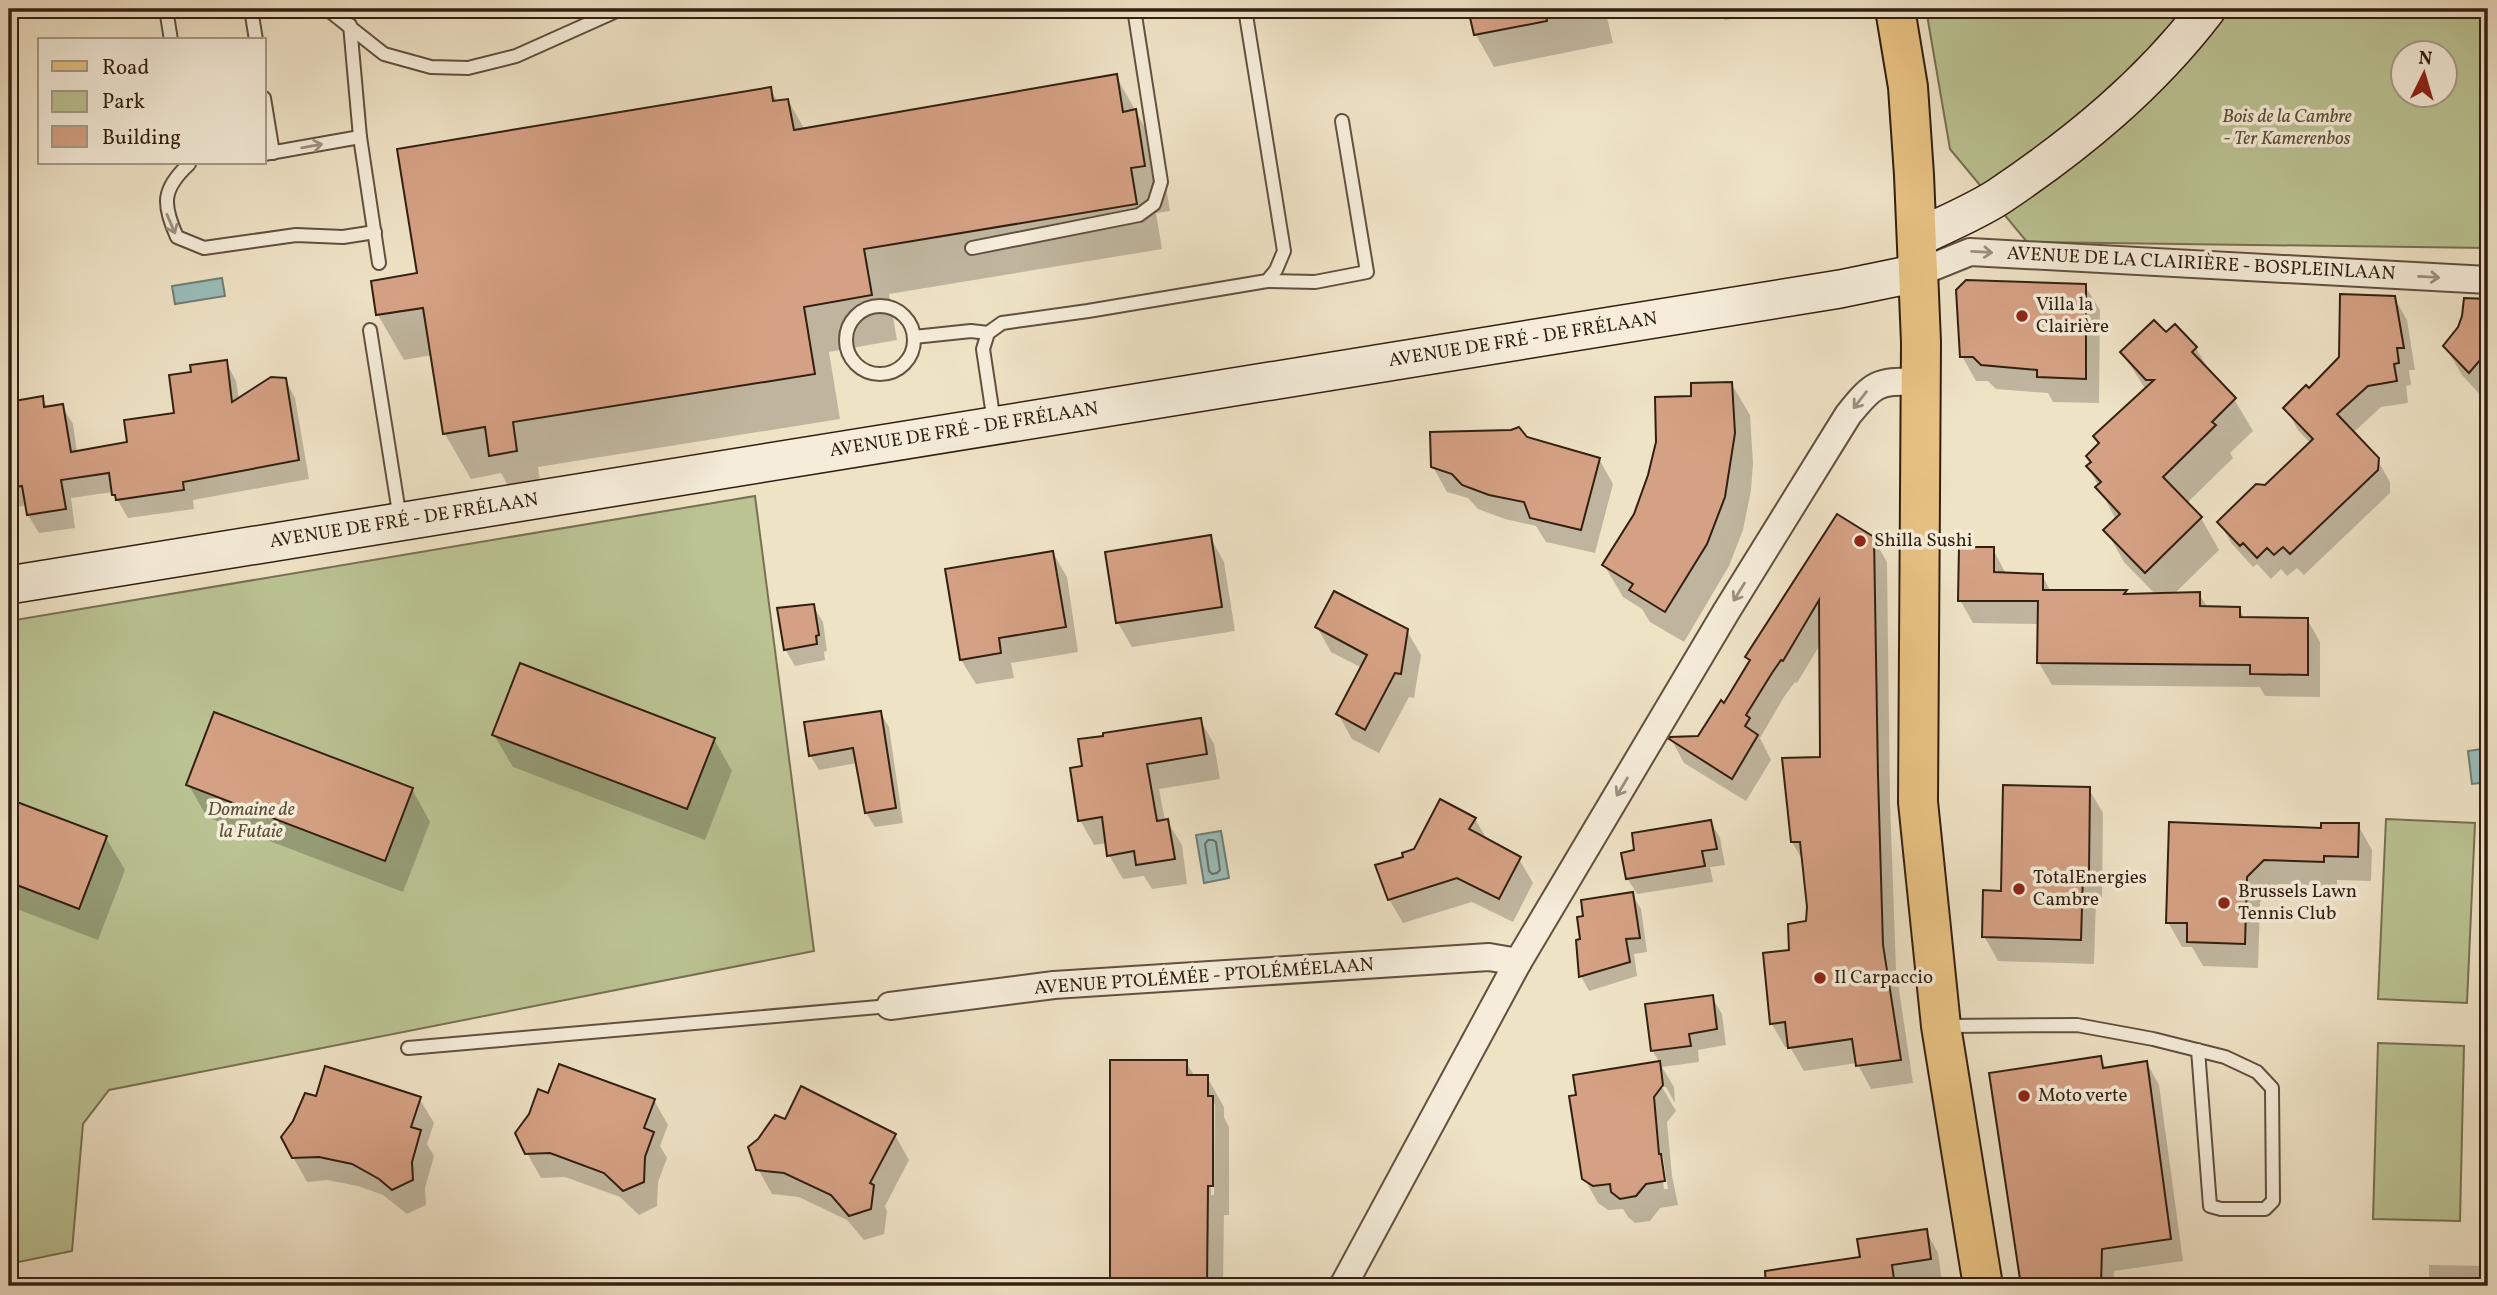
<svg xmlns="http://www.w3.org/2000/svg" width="2497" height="1295" font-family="Vollkorn,serif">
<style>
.green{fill:#bbc393;stroke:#777152;stroke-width:2;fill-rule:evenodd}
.water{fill:#9abdba;stroke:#717e76;stroke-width:2}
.shadow{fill:#0003;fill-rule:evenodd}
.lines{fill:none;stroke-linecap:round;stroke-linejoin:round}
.shore{stroke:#666e65;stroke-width:2}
.building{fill:#d5a184;stroke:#331f10;stroke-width:2}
.lane-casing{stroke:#62503e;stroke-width:16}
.street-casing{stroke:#62503e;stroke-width:30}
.secondary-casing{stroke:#331f10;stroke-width:40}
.primary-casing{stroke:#331f10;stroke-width:42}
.lane{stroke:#f5edda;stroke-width:12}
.street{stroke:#f5edda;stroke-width:26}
.secondary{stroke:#f5edda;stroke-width:37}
.primary{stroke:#e8c283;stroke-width:38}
.oneway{stroke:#9e907f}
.poi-dot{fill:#8f2418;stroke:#f5edda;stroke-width:2.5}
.labels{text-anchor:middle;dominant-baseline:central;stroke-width:7;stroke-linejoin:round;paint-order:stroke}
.park-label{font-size:19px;font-style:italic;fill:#5c5037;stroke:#f5edda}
.street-label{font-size:19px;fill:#331f10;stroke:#f5edda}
.poi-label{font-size:19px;fill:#331f10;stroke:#f5edda;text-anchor:start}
</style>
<rect width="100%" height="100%" fill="#efe3c6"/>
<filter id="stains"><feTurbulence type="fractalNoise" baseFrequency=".00286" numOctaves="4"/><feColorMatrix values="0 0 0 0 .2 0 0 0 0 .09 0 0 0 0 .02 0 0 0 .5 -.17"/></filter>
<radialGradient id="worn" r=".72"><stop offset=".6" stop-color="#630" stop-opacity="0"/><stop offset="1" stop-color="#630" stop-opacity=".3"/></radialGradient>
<g class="green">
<path d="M1926,9H2488V248L2027,242L1950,149ZM2402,52H2444V94H2402Z"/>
<path d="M755,496L814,951L109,1090L83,1124L72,1251L9,1264V621Z"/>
<path d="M2386,819L2475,823L2467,1003L2378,999Z"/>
<path d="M2378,1043L2464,1046L2460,1221L2373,1219Z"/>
</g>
<g class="water">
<path d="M222,278L225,296L175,304L172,286Z"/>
<path d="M2488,748V782L2472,784L2468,751Z"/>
<path d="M1221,831L1229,878L1204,883L1196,835Z"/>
</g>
<g class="shadow">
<path d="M1446,9H1605L1613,43L1494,67L1476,35L1471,11Z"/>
<path d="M1718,9H1784L1725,20Z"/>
<path d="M1116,76L1161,156L1170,211L1156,213L1162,249L889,294L897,340L829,352L840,419L538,467L542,496L516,500L501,473L471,479L445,434L432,355L404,360L378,315L419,275L770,89L778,102L788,100L805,130Z"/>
<path d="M2085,286L2100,310L2099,403L2053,402L2048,393L1996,389L1988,381H1976L1962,356Z"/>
<path d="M2394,297L2407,320L2415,370H2409L2411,385L2406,386L2408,403L2381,407L2353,433L2377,459L2390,482V493L2304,575L2297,568L2287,576L2281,569L2271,579L2257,564L2253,567L2232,544L2219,522L2266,486L2311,444L2298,430L2286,408L2309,391Z"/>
<path d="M2466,300L2488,301V398L2486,401L2462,375L2445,346L2460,327Z"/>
<path d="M2166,334L2196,348L2211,374L2234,399L2253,431L2230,453L2233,458L2187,503L2201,518L2219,550L2174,594H2199L2208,608L2239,609L2245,619H2307L2320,642V697L2265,696L2260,687L2052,685L2039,663V624L1973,623L1960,600L1993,549L2006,574L2042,575L2051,592H2126L2128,595H2156L2124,562L2106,530L2116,520L2088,466L2100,445L2095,437L2146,390L2122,352Z"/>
<path d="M226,362L236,381L239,400L285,379L295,398L309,479L193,500L194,509L128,518L113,492L71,498L75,528L39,533L28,515L27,505L9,509V414L17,413L42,398L48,408L62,406L73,424L77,452L129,443L176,415L193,374Z"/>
<path d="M1731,383L1750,415L1753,463L1751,490L1743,530L1729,566L1684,642L1650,622L1642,609L1623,597L1604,565L1636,514L1693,398Z"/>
<path d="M1526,439L1599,459L1613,484L1595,553L1546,542L1536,526L1505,519L1478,509L1468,498L1447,492L1433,467Z"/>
<path d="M1210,537L1224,562L1235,631L1132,647L1118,623Z"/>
<path d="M1873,538L1887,562L1890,801L1896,970L1913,1083L1871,1089L1857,1063L1804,1071L1790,1047H1785L1772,1024L1764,955L1791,951L1808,923L1809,907L1803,861L1792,842L1822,759L1821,643L1797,683L1795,682L1784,697L1760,738L1771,760L1746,801L1684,763L1671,739L1699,737L1725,705L1750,662L1747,657Z"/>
<path d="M1053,553L1067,577L1078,652L1011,663L1014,678L976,684L961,660Z"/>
<path d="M813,606L823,622L827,651L824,652L825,660L795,666L785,649Z"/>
<path d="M1317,627L1407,631L1421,655L1414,698L1409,697L1379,753L1352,739L1338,714L1362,668L1331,652Z"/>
<path d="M880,712L889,727L903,823L875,827L866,813L857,763L819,770L810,755Z"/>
<path d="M1200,720L1214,744L1220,779L1159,789L1165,821H1167L1182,845L1187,884L1152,889L1144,876L1123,879L1109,855L1107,843L1094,845L1080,820L1084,767Z"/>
<path d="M494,735L714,739L732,771L705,840L513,767Z"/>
<path d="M188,784L412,789L430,822L403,892L207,817Z"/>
<path d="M2089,789L2103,813L2102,897H2096L2094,964L1998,961L1984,936L2002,893Z"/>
<path d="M9,800L106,838L125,870L98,940L9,906Z"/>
<path d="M1475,819L1488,841L1519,859L1533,883L1513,922L1472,902L1403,923L1389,899Z"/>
<path d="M1711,822L1720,838L1725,865L1710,867L1713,882L1637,894L1627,878Z"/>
<path d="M2171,824L2322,829L2358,825L2372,850L2371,881L2337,880V886L2278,884L2260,902L2258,968L2203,966L2192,947H2182L2168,922Z"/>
<path d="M1632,894L1641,909L1647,952L1634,954L1637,976L1589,991L1581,976Z"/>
<path d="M1712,997L1722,1014L1726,1045L1698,1050L1699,1062L1662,1067L1674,1087L1675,1103L1666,1087H1662L1676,1111L1667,1122L1672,1176L1678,1205L1660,1208L1650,1221L1635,1223L1628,1217L1623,1209L1608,1210L1598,1203L1584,1178L1660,1063L1652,1050ZM1659,1153L1663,1157L1668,1189H1664Z"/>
<path d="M2100,1058L2106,1069L2147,1063L2159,1085L2183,1261L2114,1271L2113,1286H2023L2011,1194Z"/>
<path d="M1186,1062L1195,1077H1207L1224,1107V1117L1229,1127V1215H1224L1223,1286H1107ZM1211,1104H1215L1214,1195H1211Z"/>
<path d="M549,1095L654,1100L668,1125L660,1146L667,1158L658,1182L657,1206L639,1215L620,1197L565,1177L541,1178L527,1153Z"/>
<path d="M317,1098H419L434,1123L427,1144L434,1156L425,1188L426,1205L407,1214L383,1195L358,1186L327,1180L307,1182L293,1157Z"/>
<path d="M785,1122L895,1135L909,1160L885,1206L887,1211L884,1234L864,1240L847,1220L799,1197L772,1194L758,1169Z"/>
<path d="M1926,1231L1938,1253L1942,1281L1904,1286H1807L1803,1267L1862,1259Z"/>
<path d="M2429,1265L2488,1266V1286H2429Z"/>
</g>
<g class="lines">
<path class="shore" d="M1208,840H1213L1216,842L1220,870L1217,873L1212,874L1209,871L1205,844Z"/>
</g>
<g class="building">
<path d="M1468,9H1546L1547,21L1474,35Z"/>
<path d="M1117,74L1123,112L1136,109L1145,166L1131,168L1137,204L864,249L872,295L804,307L815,374L513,422L517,451L489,456L485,427L443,434L423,308L376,315L371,281L417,273L397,149L771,87L773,101L788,99L794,130Z"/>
<path d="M1966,280L2086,284V379L2037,377V370L1981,365L1973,357H1960L1956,290Z"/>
<path d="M2340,294L2395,296L2404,348H2397L2399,363L2394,364L2397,381L2368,386L2337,414L2379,458L2378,470L2290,554L2283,547L2274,555L2267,548L2257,558L2243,543L2240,546L2217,522L2256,484L2265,485L2313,439L2283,408L2306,385L2309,388L2339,357Z"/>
<path d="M2464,298L2488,299V351L2469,373L2443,346L2458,327L2462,316Z"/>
<path d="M2154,320L2166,332L2175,324L2197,347L2192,352L2236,398L2212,422L2216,425L2163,477L2202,517L2145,573L2103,530L2120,514L2095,487L2101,482L2086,466L2091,462L2086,456L2099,443L2093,436L2154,380H2146L2120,352Z"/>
<path d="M227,360L232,402L271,377L286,378L299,460L183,482L184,490L116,500L115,495H112L109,473L61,480L66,509L27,515L22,486L9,488V413L15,412L14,401L43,396L44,407L63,404L71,452L127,442L124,420L174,413L169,375L191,372L190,365Z"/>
<path d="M1732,382L1735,433L1725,497L1707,544L1665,612L1629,590L1633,584L1602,565L1634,514L1648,475L1656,442L1655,397L1691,396V383Z"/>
<path d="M1519,427L1527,437L1600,458L1581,530L1530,518L1524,502L1489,495L1462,485L1452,474L1431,467L1430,432L1511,430Z"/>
<path d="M1837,514L1874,537L1878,776L1883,945L1901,1060L1856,1066L1852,1039L1788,1048L1785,1022L1770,1024L1763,953L1789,950L1788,924L1806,921L1807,907L1800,842H1791L1782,758L1820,757L1819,600L1783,661L1781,660L1772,673L1746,715L1750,718L1745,726L1758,735L1732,779L1669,739L1670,737L1698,736L1721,700L1724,703L1750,660L1745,657Z"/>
<path d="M1211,535L1222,607L1116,623L1105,552Z"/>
<path d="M1959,547H1994V572L2043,574V590H2127L2124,594L2200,592V606L2240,607V617L2308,618V675L2250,674V665L2037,663L2038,601H1958Z"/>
<path d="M1053,551L1066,627L999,638L1001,653L960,660L945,569Z"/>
<path d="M1334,591L1408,629L1401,674L1395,673L1365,730L1336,714L1367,655L1315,627Z"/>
<path d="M814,604L819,635L816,636L817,644L784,650L777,608Z"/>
<path d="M520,663L715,738L687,809L492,735Z"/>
<path d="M881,711L896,808L865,813L853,748L809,756L804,722Z"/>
<path d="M214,712L413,788L385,861L186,785Z"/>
<path d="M1201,718L1207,754L1147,764L1157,821L1168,819L1175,859L1136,865L1134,851L1107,856L1102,817L1078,821L1070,768L1082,766L1078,739L1103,736V733Z"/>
<path d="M2003,785L2090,787L2089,873H2083L2081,940L1982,937L1983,890L2001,891Z"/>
<path d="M9,799L107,836L79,909L9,882Z"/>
<path d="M1440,799L1476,818L1469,829L1521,857L1499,899L1457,878L1388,900L1375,865L1403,857L1402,853L1414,849Z"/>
<path d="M1711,820L1717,849L1702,851L1705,866L1626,879L1621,853L1634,850L1632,833Z"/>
<path d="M2169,822L2321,828V823H2359L2358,857L2324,856V862L2264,860L2247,877L2245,944L2187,942V923H2166Z"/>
<path d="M1633,892L1640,938L1626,939L1630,962L1579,977L1576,940L1580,939L1577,917L1583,916L1581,900Z"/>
<path d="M1713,995L1717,1029L1689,1034L1691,1046L1651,1051L1645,1004Z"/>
<path d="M2101,1056L2103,1068L2147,1061L2171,1239L2102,1249L2101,1286H2021L1989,1073Z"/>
<path d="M1110,1060H1187V1075H1208V1096H1213V1186H1208L1207,1286H1110Z"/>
<path d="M1660,1061L1663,1085L1654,1097L1659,1154H1661L1665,1181L1646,1184L1636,1196L1620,1199L1611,1192L1610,1184L1593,1186L1582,1179L1569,1096L1576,1095L1573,1075Z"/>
<path d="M559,1064L655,1099L644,1128L654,1132L645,1157L644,1182L623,1191L604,1173L550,1153L525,1154L515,1133L529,1114L538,1089L548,1093Z"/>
<path d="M325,1066L421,1097L411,1127L421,1130L412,1162L413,1180L392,1190L379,1179L352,1164L319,1157L292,1158L281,1137L293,1121L305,1093L316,1096Z"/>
<path d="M801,1086L896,1134L870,1183L874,1185L871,1209L849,1216L831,1195L784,1173L756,1170L748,1147L758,1139L775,1115L785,1119Z"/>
<path d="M1927,1229L1931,1259L1892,1265L1895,1286H1766L1765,1271L1860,1257L1857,1239Z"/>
</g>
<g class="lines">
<defs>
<g id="lane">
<path d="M166,9L171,40"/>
<path d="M251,9L256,40"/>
<path d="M327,9L384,54L431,67L468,68L516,56L621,9"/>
<path d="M350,25L360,137L379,263"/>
<path d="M264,98L273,153"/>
<path d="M264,154L360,137"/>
<path d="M189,164C162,189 162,204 177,237L204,248L296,235L343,237L375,232"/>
<path d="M972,248L1139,215L1154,204L1161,182L1134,9"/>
<path d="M1267,281L1315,282L1367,272L1342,121"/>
<circle cx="880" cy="340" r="34"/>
<path d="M370,330L400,519"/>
<path d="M914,337L971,331L988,333"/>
<path d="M994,422L983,349L988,333L1002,323L1088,311L1267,281L1276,270L1284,251L1245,9"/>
<path d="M1945,1026L2077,1025L2153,1039L2225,1057L2257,1072L2272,1088L2273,1201L2265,1209H2221L2210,1206L2198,1050"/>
<path d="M408,1048L890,1006"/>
</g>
<g id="street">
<path d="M1918,273L1970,252L2488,280"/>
<path d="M890,1006L1054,985L1489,957L1518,962"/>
<path d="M1343,1286L1518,962L1726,612L1848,415C1876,380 1878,382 1921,381"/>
</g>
<g id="secondary">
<path d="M1917,238C1943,225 1973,213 1998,197C2077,144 2149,85 2207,9"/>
<path d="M9,585L1840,289L1918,273"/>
</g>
<path id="primary" d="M1895,9L1908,87L1914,175L1921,342L1918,802L1941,1026L1983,1286"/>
</defs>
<use href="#lane" class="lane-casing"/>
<use href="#street" class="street-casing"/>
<use href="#secondary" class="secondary-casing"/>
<use href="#primary" class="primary-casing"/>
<use href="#lane" class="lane"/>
<use href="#street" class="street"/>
<use href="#secondary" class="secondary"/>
<use href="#primary" class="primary"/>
</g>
<defs><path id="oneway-shaft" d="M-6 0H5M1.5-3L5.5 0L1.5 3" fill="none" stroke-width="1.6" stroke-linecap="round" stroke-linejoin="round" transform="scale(1.75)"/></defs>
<g class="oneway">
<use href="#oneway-shaft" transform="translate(312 146) rotate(-10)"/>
<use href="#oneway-shaft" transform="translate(171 224) rotate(67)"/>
<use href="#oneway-shaft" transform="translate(1982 252) rotate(3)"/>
<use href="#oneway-shaft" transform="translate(2429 277) rotate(3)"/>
<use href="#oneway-shaft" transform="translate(1860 400) rotate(128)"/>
<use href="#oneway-shaft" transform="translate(1739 592) rotate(122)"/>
<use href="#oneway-shaft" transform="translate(1622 787) rotate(121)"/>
</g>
<g class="poi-dot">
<circle cx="2022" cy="316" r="7"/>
<circle cx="1860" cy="541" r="7"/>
<circle cx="2019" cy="889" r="7"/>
<circle cx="2224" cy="903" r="7"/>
<circle cx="1820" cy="978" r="7"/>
<circle cx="2024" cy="1096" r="7"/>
</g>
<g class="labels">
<g class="park-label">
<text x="2287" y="117">Bois de la Cambre<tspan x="2287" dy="22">- Ter Kamerenbos</tspan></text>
<text x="251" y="810">Domaine de<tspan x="251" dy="22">la Futaie</tspan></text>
</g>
<g class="street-label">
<text transform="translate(2201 264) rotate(3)">AVENUE DE LA CLAIRIÈRE - BOSPLEINLAAN</text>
<text transform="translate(1523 340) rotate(-9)">AVENUE DE FRÉ - DE FRÉLAAN</text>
<text transform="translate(964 430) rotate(-9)">AVENUE DE FRÉ - DE FRÉLAAN</text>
<text transform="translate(404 521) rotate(-9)">AVENUE DE FRÉ - DE FRÉLAAN</text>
<text transform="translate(1204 977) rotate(-4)">AVENUE PTOLÉMÉE - PTOLÉMÉELAAN</text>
</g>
<g class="poi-label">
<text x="2036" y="305">Villa la<tspan x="2036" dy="22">Clairière</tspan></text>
<text x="1874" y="541">Shilla Sushi</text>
<text x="2033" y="878">TotalEnergies<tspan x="2033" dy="22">Cambre</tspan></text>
<text x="2238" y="892">Brussels Lawn<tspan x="2238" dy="22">Tennis Club</tspan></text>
<text x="1834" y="978">Il Carpaccio</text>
<text x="2038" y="1096">Moto verte</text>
</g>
</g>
<rect width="2497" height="1295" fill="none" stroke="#efe3c6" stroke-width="35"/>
<rect x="10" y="10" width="2476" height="1274" fill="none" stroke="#331f10" stroke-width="3.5"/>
<rect x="18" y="18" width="2462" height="1260" fill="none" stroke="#331f10" stroke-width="2"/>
<rect x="38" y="38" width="228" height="126" fill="#f5edda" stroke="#a79b89" stroke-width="2"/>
<rect x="52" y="61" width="35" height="10" fill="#e8c283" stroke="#a79b89" stroke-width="2"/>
<text x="102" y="74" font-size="21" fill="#331f10">Road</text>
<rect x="52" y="91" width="35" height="21" fill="#bbc393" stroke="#a79b89" stroke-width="2"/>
<text x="102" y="108" font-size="21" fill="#331f10">Park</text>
<rect x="52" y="126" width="35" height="21" fill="#d5a184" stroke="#a79b89" stroke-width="2"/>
<text x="102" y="144" font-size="21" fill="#331f10">Building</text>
<g transform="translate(2424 74) rotate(5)"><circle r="33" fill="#f5edda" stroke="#a79b89" stroke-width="2"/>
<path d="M0-5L12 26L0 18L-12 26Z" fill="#8f2418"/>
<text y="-10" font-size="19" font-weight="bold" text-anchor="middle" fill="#331f10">N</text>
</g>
<rect width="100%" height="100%" filter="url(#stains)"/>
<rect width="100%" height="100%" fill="url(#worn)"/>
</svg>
